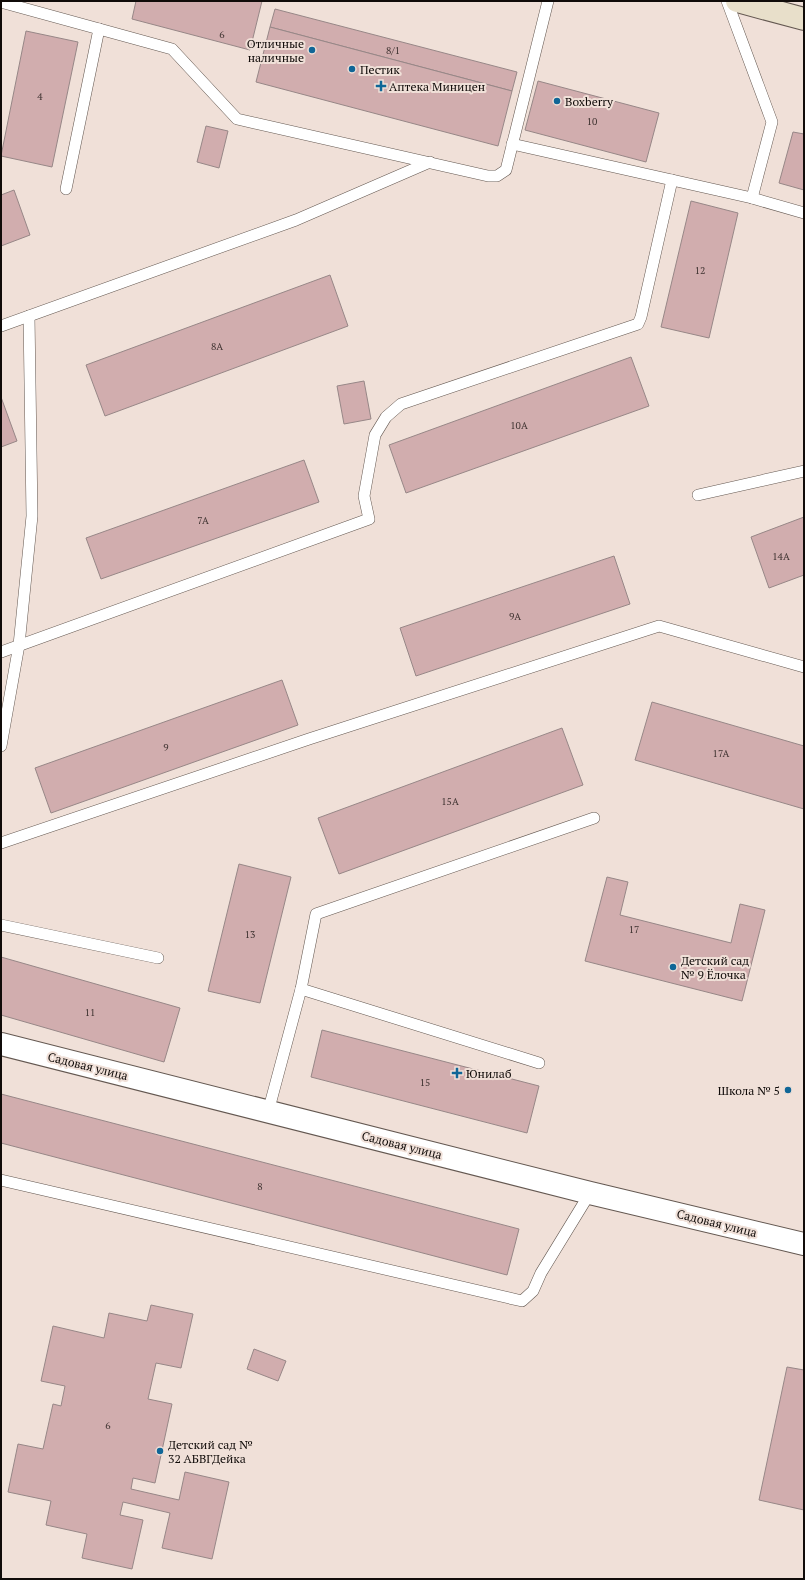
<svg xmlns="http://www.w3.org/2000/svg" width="805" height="1580" font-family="'PT Serif',serif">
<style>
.building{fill:#d1adae;stroke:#978787}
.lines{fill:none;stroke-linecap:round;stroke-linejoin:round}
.lane-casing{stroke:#645851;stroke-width:12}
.street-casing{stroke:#645851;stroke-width:24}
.secondary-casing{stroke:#645851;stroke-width:24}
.lane{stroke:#fff;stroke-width:11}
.street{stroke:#fff;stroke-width:22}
.secondary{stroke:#e8dfca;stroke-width:22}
.poi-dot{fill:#106697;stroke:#f0e0d8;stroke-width:1.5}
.labels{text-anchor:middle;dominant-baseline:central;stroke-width:4;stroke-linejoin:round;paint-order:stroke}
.number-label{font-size:10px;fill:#403432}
.poi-label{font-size:12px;fill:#100b09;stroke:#f0e0d8;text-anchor:start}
.street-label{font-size:12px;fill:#100b09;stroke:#f0e0d8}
</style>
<rect width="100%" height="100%" fill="#f0e0d8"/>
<g class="building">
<path d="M136,1H262L250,50L132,19Z"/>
<path d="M275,9L517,72L512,91L270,27Z"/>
<path d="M270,27L512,91L498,146L256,82Z"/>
<path d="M26,31L78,42L52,167L1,156Z"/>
<path d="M538,81L659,113L646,162L525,130Z"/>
<path d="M206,126L228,131L219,168L197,162Z"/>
<path d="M793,132L804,134V190L779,183Z"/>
<path d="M14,190L30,235L1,246V195Z"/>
<path d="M691,201L738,213L709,338L661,327Z"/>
<path d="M330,275L348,326L105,416L86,365Z"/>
<path d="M631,357L649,406L406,493L389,445Z"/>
<path d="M364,381L371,419L344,424L337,386Z"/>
<path d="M1,397L17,441L1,447Z"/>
<path d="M304,460L319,502L101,579L86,538Z"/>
<path d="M804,517V575L769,588L751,537Z"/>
<path d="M614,556L630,604L416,676L400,628Z"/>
<path d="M282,680L298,725L51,813L35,768Z"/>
<path d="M652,702L804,746V809L635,760Z"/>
<path d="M562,728L583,785L339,874L318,818Z"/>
<path d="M239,864L291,877L260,1003L208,991Z"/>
<path d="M607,877L628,882L620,915L731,943L740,904L765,910L742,1001L585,961Z"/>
<path d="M1,957L180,1008L164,1062L1,1015Z"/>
<path d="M322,1030L539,1086L527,1133L311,1077Z"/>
<path d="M1,1094L519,1229L507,1275L1,1143Z"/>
<path d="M151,1305L193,1314L181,1368L156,1363L148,1399L172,1404L155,1483L133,1478L131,1489L179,1500L185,1472L229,1482L212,1559L162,1548L170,1513L123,1502L120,1515L143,1520L132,1569L82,1558L87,1534L46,1525L51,1501L8,1492L18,1444L43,1449L53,1404L61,1406L65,1386L41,1381L53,1326L104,1338L109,1313L147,1321Z"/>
<path d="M254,1349L286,1361L278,1381L247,1369Z"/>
<path d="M787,1367L804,1370V1510L759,1500Z"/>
</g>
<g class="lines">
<defs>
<g id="lane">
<path d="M727,1L772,122L752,198"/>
<path d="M1,2L172,49L237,119L488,176H497L506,170L548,1"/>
<path d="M512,144L752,198L804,213"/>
<path d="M66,189L99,29"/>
<path d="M1,326L296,220L430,162"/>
<path d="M698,495L804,471"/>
<path d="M1,652L369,519L364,496L375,435L386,417L401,404L638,324L641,317L672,180"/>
<path d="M1,746L19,645L32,516L29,316"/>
<path d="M1,843L309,739L659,626L804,667"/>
<path d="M1,925L158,958"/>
<path d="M301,989L539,1063"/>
<path d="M268,1112L301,989L316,914L594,818"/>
<path d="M1,1180L522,1301L533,1291L541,1273L590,1193"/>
</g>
<path id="street" d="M1,1044L590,1193L804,1244"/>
<path id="secondary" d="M737,1L804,19"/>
</defs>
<use href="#lane" class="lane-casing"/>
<use href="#street" class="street-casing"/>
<use href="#secondary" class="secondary-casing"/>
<use href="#lane" class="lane"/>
<use href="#street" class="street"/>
<use href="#secondary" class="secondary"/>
</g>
<g class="poi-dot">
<circle cx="312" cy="50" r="4"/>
<circle cx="352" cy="69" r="4"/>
<path d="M379 80h4v4h4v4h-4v4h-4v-4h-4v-4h4z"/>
<circle cx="557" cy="101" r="4"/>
<circle cx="673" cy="967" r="4"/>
<path d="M455 1067h4v4h4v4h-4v4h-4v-4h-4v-4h4z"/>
<circle cx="788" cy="1090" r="4"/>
<circle cx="160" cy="1451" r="4"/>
</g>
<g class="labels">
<g class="number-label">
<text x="222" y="34">6</text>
<text x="393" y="50">8/1</text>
<text x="40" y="96">4</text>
<text x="592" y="121">10</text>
<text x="700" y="270">12</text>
<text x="217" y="346">8А</text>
<text x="519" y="425">10А</text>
<text x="203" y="520">7А</text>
<text x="781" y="556">14А</text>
<text x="515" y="616">9А</text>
<text x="166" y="747">9</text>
<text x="721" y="753">17А</text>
<text x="450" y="801">15А</text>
<text x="634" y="929">17</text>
<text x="250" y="934">13</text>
<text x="90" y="1012">11</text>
<text x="425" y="1082">15</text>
<text x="260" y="1186">8</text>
<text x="108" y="1425">6</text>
</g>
<g class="poi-label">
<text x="304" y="43" text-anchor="end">Отличные<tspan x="304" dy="14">наличные</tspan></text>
<text x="360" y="69">Пестик</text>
<text x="389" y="86">Аптека Миницен</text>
<text x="565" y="101">Boxberry</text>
<text x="681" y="960">Детский сад<tspan x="681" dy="14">№ 9 Ёлочка</tspan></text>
<text x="466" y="1073">Юнилаб</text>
<text x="780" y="1090" text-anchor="end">Школа № 5</text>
<text x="168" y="1444">Детский сад №<tspan x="168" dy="14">32 АБВГДейка</tspan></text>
</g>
<g class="street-label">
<text transform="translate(88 1066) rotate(14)">Садовая улица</text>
<text transform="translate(402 1145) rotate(14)">Садовая улица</text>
<text transform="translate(717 1223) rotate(14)">Садовая улица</text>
</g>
</g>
<rect width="805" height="1580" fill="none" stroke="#100b09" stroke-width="4"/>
</svg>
